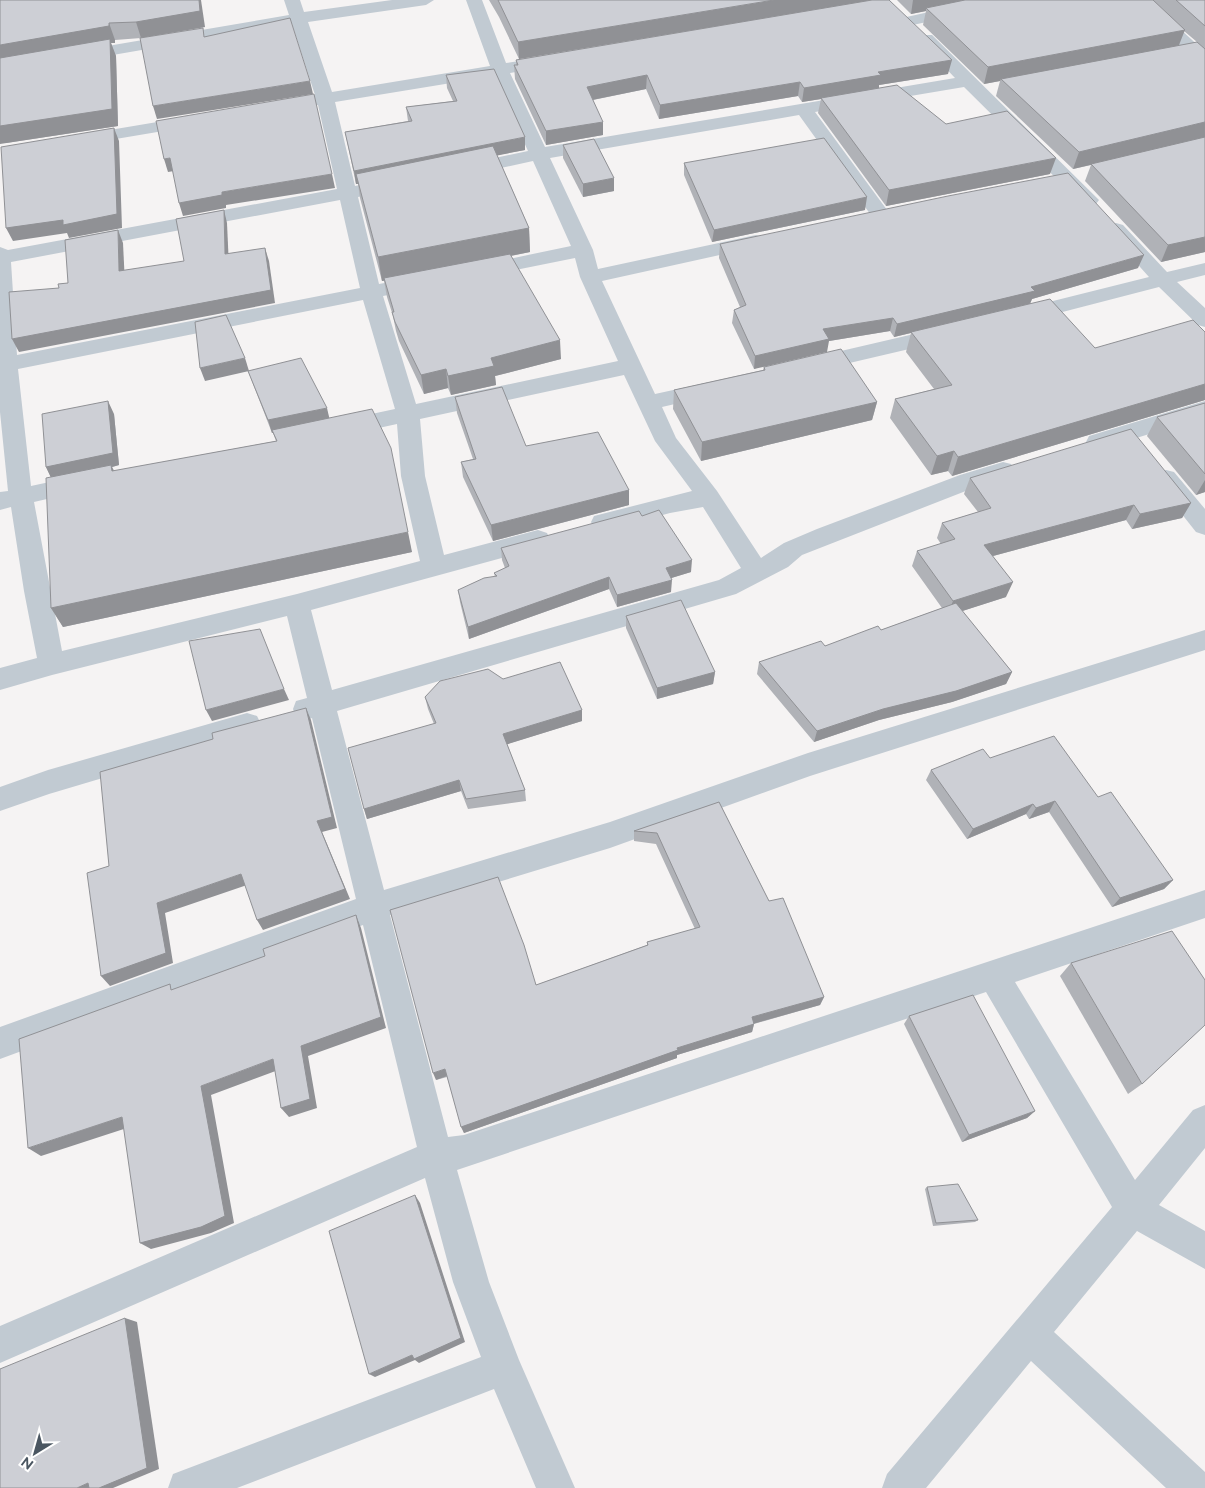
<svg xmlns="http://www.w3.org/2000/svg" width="1205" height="1488" font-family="Raleway,sans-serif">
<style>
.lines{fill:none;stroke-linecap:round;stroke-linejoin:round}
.minor{fill:#c1cad2;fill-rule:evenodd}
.wall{fill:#b0b2b7;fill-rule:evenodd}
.shaded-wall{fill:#909195}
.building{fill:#cdcfd5;stroke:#909195}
</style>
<rect width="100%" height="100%" fill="#f5f3f3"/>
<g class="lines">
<g class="minor">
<path d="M284,0H300L304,12L392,0H434L426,5L308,22L332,92L490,66L466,0H482L506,63L551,56L557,57L560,61L557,65L551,66L510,73L545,147L955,78L918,39L920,35H932L1099,200L1096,204H1082L964,87L815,112L890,214L887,218H873L799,115L550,158L593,250L598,269L756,235L763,237L766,241L763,245L756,247L602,281L655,394L710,382L718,384L721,389L718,394L662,407L676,438L717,491L761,558L784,543L817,529L960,475L1003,462L1011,464L1015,470L1011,476L976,487L802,555L788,567L736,594L337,711L384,890L610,822L808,753L1205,630V650L810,776L610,848L390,915L448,1137L464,1135L1205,890V918L1015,982L1135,1180L1193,1110L1205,1105V1148L1159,1205L1205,1231V1269L1137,1231L1054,1332L1205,1472V1488H1166L1031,1361L926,1488H882L887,1474L1112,1207L986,992L457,1170L489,1282L519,1360L575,1488H536L494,1389L237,1488H168L173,1474L481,1357L453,1282L425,1178L0,1363V1326L417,1147L363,925L0,1059V1027L356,899L312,718L306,720L296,717L293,709L296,701L307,698L287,616L52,675L0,690V668L37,658L24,591L11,507L0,510V492L8,491L0,412V247L8,250L337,189L318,105L278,111L272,110L269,106L272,102L315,95L292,24L78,61L72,60L70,56L72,52L78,51L289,15ZM494,76L528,151L457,166L455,170L457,174L464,176L533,161L571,246L480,265L473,267L470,271L473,275L480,277L575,258L580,277L618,361L416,404L383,296L430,287L433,282L430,277L423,276L379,284L358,197L402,188L404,184L402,180L395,178L355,186L335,102ZM340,200L360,288L17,355L11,262ZM363,300L395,409L334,422L331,428L334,434L342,436L397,424L401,476L420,561L297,594L62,651L34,502L90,489L94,483L90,477L82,475L31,486L18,369ZM624,375L655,441L692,491L594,516L591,522L594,528L603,531L670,513L703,507L741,568L719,580L332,690L311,610L538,548L547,545L550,539L547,533L538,530L444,555L425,476L420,419Z"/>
<path d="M983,0H1014L1006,5L908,26L902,24L900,21L902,18Z"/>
<path d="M1132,0H1149L1205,52V66L1199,65Z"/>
<path d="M193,116L199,117L202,121L199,125L80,145L74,144L71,140L74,136L80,135Z"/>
<path d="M1116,223L1123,225L1167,272L1205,263V275L1177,282L1205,308V327L1198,325L1159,287L1020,323L1013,321L1010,316L1013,311L1149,277L1106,229L1109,225Z"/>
<path d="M944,327L952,329L955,334L952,339L811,372L803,370L800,365L803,360L811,358Z"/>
<path d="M1205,401V417L1097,450L1089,448L1086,442L1089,436Z"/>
<path d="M1166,470L1174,472L1205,509V535L1196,532L1158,484L1154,478L1158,472Z"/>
<path d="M247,713L257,716L261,724L257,732L49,794L0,811V787L48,770Z"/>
</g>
</g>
<g class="wall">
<path d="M0,0L205,27L141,38L115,40V43H111L116,56L118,126L6,143Z"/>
<path d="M489,0H889L948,74L879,85V88L946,124L1050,174L886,206L818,113L821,99L802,102L798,96L659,119L646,89L593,100L603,135L546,145L515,79L514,65H516V60L828,8L519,59L499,17Z"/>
<path d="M897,0H1205V252L1161,262L1085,181L1091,165L1073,169L996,96L1000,81L984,84L923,25L926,11L911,14ZM1184,31L1197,42L1179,46Z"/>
<path d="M446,75L525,150L497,155L529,228L530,252L511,256L561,359L495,376L496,385L451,395L448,388L424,394L399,341L396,331L393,316L387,297L384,281H382L360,198L358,184H356L345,132L408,121L406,107L453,101L447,88Z"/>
<path d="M563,145L614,191L583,197L563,158Z"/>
<path d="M684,163L865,210L712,242L684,175Z"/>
<path d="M720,244L1138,268L1032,299L1030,303L1095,348L1205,332V400L952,476L948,471L931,475L890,418L895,399L934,389L906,352L911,333L894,337L890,331L829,341L754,369L732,323L734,310L740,307L719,258Z"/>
<path d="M764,367L877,402L872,420L701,461L673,409L674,390L763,370Z"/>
<path d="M248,371L329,418L412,552L63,627L51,608V477L46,467L114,414L119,465L112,467L114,471L276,441L273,433H272L253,384Z"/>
<path d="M455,397L526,446L629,490V505L493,541L463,477L461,462L473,459L457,413Z"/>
<path d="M1205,403V492L1196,495L1147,436L1157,417Z"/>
<path d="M970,478L1191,503L1182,518L1132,529L1126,520L993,556L1006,597L962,611L1012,672L1006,684L952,702L879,720L814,742L757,674L759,662L825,646L881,630L942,608L912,566L917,551L941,544L937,538L942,523L978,512L964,494Z"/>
<path d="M642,516L691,572L671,578V592L617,607L609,589L469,639L460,602L458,590L495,577L494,573L505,568L502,560L501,548Z"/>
<path d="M626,616L715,672L713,684L657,699L626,628Z"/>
<path d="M503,679L582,710V721L507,744L525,790L526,801L468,809L461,791L367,819L364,809L434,724L428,709L425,697Z"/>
<path d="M990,758L1098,797L1173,880L1164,889L1112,907L1049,812L1029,819L1026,814L967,839L926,780L931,770Z"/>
<path d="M719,802L769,901L824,997L820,1005L754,1024L752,1032L677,1055V1058L464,1133L447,1077L436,1080L536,985L647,945V942L695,929L656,844L634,841V831Z"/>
<path d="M1071,963L1142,1084L1128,1094L1060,976Z"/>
<path d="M909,1016L1035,1111L1027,1118L962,1142L904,1024Z"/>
<path d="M927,1187L978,1220L975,1222L933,1226L925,1189Z"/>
</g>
<g class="shaded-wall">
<path d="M199,0H201L205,27L141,38L136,22Z"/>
<path d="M774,0H873L519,59L518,42Z"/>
<path d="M913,0H974L926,8V11L911,14Z"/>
<path d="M109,23L115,40V43H111L116,56L118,126L0,144V45Z"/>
<path d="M1185,30L1178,47L1001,79L1000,81L984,84L988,67Z"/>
<path d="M952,60L948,74L879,85V89L821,98V99L802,102L804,88L878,72Z"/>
<path d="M647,75L646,89L587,101V87Z"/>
<path d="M310,81L313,94L157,119L153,106Z"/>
<path d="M800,82L798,96L659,119L660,105Z"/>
<path d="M603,122V135L546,145V131Z"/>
<path d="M1205,122V138L1073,169L1079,152Z"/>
<path d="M114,128L119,141L122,228L69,238L67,233L13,241L6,228Z"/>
<path d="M525,137V150L358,183L356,174L358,184H356L354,171Z"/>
<path d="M170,158L174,171L168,172L164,159Z"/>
<path d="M1056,158L1050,174L886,206L889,190Z"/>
<path d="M332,174L335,188L226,205V208L183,216L179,203L222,192Z"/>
<path d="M614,178V191L583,197V184Z"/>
<path d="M867,197L865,210L712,242L714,230Z"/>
<path d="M224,210L227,223L229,267L225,254Z"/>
<path d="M529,228L530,252L382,281L378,257Z"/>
<path d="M118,230L123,243L125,284L119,271Z"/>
<path d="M1205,237V252L1161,262L1168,245Z"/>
<path d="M265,248L269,261L275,303L19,352L12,339Z"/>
<path d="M1144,255L1138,268L1032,299L1030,304L894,337L897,324L1031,287Z"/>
<path d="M893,318L890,331L829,341L827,352L754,369L755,356L823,329Z"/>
<path d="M560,340L561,359L495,376L496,385L451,395L448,376L491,358Z"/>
<path d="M245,358L249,371L205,381L200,368Z"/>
<path d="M446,369L448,388L424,394L421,375Z"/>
<path d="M1205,384V400L952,476L958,457Z"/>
<path d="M108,401L114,414L119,465L112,467L121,485L52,480L46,467Z"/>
<path d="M877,402L872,420L701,461L702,442Z"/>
<path d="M327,408L330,421L272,433L268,420Z"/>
<path d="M954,451L948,471L931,475L937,456Z"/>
<path d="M1205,480V492L1196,495Z"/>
<path d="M629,490V505L493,541L491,525Z"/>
<path d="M1191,503L1182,518L1132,529L1140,514Z"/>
<path d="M1134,505L1126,520L978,560L984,545Z"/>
<path d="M408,532L412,552L63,627L51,608Z"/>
<path d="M692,560L691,572L665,580L666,568Z"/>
<path d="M609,577V589L469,639L468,627Z"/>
<path d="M672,580L671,592L617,607V595Z"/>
<path d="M1013,582L1006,597L947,616L953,601Z"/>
<path d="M715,672L713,684L657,699V688Z"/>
<path d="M1012,672L1006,684L952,702L879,720L814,742L817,731L883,709Z"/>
<path d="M284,689L289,700L212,721L206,710Z"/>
<path d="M306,708L311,720L337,828L322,832L350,899L263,930L257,920Z"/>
<path d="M582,710V721L505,745L503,734Z"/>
<path d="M459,780L461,791L367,819L364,809Z"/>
<path d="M1055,801L1049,812L1029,819L1036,808Z"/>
<path d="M1033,804L1026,814L967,839L973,829Z"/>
<path d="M241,874L247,885L165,913L173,963L110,986L101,976L157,903Z"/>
<path d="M1173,880L1164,889L1112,907L1120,898Z"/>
<path d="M356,915L361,928L386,1028L308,1056L317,1108L289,1117L281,1108L301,1046Z"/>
<path d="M824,997L820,1005L749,1025L752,1017Z"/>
<path d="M754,1024L752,1032L677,1055V1058L464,1133L461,1127L677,1048Z"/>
<path d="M273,1059L281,1069L211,1095L234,1223L211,1233L151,1249L140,1243L201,1086Z"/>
<path d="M445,1069L447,1076L436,1080L433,1073Z"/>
<path d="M1035,1111L1027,1118L962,1142L969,1135Z"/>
<path d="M122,1117L133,1126L41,1156L28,1148Z"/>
<path d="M415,1195L420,1203L465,1342L419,1363L415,1360L375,1377L369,1374L412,1355Z"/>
<path d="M125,1318L137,1322L159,1469L113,1488H99Z"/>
<path d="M88,1483L92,1488H77Z"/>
</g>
<g class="building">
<path d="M0,0H199L200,11L136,22L109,23V26L0,45Z"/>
<path d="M498,0H774L518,42Z"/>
<path d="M872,0H889L952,60L878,72L881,75L804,88L800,82L660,105L647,75L587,87L603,122L546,131L514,65H518L516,60Z"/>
<path d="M965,0H1153L1185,30L988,67L926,8Z"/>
<path d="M1176,0H1205V26Z"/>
<path d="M290,18L310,81L153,106L140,38L203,28L204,37Z"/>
<path d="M110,39L112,109L0,126V58Z"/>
<path d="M1197,42L1205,49V122L1079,152L1001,79Z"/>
<path d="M494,69L525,137L354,171L345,132L412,121L406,107L457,101L446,75Z"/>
<path d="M897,85L946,124L1007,111L1056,158L889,190L821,98Z"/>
<path d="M314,94L332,174L222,192V195L179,203L170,158L164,159L156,121Z"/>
<path d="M114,128L117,214L63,225V220L6,228L1,147Z"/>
<path d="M1205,137V237L1168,245L1091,164Z"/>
<path d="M824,138L867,197L714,230L684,163Z"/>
<path d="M594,139L614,178L583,184L563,145Z"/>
<path d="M493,146L529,228L378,257L356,174Z"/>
<path d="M1068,173L1144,255L1031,287L1035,291L960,309L897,324L893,318L823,329L829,339L755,356L734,310L746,305L720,244L948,196Z"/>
<path d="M224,210L225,254L265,248L271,290L12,339L9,292L59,288L58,284L68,283L65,240L118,230L119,271L184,261L176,219Z"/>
<path d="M510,254L560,340L491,358L494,366L448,376L446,369L421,375L395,322L392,312H394L384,278Z"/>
<path d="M1050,299L1095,348L1193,320L1205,332V384L958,457L954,451L937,456L895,399L952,385L911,332Z"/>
<path d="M226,315L245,358L200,368L195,322Z"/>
<path d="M841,349L877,402L702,442L674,390L765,370L764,367Z"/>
<path d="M301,358L327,408L268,420L248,371Z"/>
<path d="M502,387L526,446L598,432L629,490L491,525L461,462L476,459L455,397Z"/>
<path d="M108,401L113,453L46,467L42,414Z"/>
<path d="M1205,403V474L1157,417Z"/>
<path d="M372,409L391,448L408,532L51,608L46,478L111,465L112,471L277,441L272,430Z"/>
<path d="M1131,429L1191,503L1140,514L1134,505L984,545L1013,582L953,601L917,551L955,539L942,523L991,508L970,478Z"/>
<path d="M659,510L692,560L666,568L672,580L617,595L609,577L468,627L458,590L484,578L497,576L494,573L509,566L501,548L639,511L642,516Z"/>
<path d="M681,600L715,672L657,688L626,616Z"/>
<path d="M956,603L1012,672L956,691L883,709L817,731L759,662L821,641L825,646L878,626L881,630Z"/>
<path d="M260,629L284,689L206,710L189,641Z"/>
<path d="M560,662L582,710L503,734L525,790L466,799L459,780L364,809L348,748L436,723L425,697L440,681L488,669L503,679Z"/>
<path d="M306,708L332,817L317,821L345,889L257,920L241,874L157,903L166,953L101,976L87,873L109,866L100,772L213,739L212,733Z"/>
<path d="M1054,736L1098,797L1111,792L1173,880L1120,898L1055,801L1036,808L1033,804L973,829L931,770L983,749L990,758Z"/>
<path d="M719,802L769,901L783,898L824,997L752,1017L754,1024L677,1048L678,1050L461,1127L445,1069L433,1073L390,910L498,877L524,945L536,985L648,945L647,942L700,927L657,833L634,831Z"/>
<path d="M356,915L381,1017L301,1046L310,1099L281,1108L273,1059L201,1086L225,1216L201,1227L140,1243L122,1117L28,1148L19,1039L170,984L171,990L265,956L263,949Z"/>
<path d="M1172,931L1205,980V1025L1142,1084L1071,963Z"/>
<path d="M973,995L1035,1111L969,1135L909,1016Z"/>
<path d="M958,1184L978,1220L936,1223L927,1187Z"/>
<path d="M415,1195L461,1338L414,1359L412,1355L369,1374L329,1231Z"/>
<path d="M125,1318L147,1468L99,1488H89L88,1483L77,1488H0V1369Z"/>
</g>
<g transform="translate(35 1453) rotate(217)" stroke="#ffffff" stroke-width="4" paint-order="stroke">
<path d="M0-4L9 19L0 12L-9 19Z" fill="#4a5661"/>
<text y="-8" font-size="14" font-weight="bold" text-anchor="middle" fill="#4a5661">N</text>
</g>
</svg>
